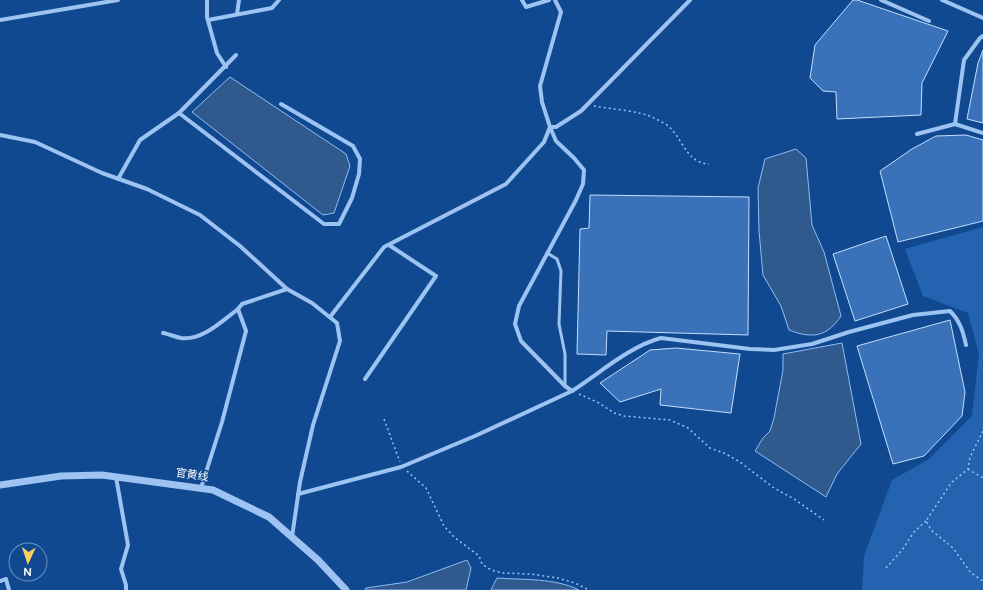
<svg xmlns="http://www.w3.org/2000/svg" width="983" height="590" font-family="Figtree,'Noto Sans SC',sans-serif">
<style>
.green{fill:#2363b0}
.water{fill:#30598e;stroke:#8dbef6}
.building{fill:#3a72b9;stroke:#c3defd}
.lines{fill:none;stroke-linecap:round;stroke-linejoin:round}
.path{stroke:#9cc3f2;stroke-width:1.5;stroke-dasharray:2 3;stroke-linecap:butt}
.service{stroke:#9cc3f2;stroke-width:3}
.minor{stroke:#9cc3f2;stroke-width:4}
.tertiary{stroke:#9cc3f2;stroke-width:7}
.labels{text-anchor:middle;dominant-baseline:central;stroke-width:3;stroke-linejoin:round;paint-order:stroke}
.street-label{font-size:11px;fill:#fff;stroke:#114990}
</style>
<rect width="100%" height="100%" fill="#114990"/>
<path class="green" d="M983,227V590H862L864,556L892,480L929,459L972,416L979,354L968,313L923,296L905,249Z"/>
<g class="water">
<path d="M230,77L346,154L350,166L334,213L323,215L192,112Z"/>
<path d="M796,149L806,158L812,225L824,252L841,316C827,337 812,339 789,330L781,306L763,275L759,231L758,188L765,159Z"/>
<path d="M842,343L861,444L837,474L826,497L755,451L763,438L770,431L774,418L783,370V354Z"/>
<path d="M467,560L471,568L466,590H365L366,588L407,582Z"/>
<path d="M497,578C524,580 555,578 579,590H491Z"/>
</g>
<g class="building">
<path d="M853,0H857L948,31L922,83L921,115L837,119L836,92L823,91L810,78L815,45Z"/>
<path d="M983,50V123L967,119L978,63Z"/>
<path d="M966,135L983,140V221L898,242L880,171L912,149L936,136Z"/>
<path d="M590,195L749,197L748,335L607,331L606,355L577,354L580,229L589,228Z"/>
<path d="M886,236L908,304L855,321L833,254Z"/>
<path d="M950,320L965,392L962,416L924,456L893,464L857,346Z"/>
<path d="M676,348L740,354L731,413L660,405L661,389L620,402L600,383L650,350Z"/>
</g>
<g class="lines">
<g class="path">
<path d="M594,106C610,109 641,111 654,118C660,121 669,125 672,130C684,143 688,163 709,164"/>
<path d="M579,394L599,403L614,413L624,416L670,420L688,428L710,448L724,453L740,462L774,488L794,499L824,520"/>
<path d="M384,419L400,462"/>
<path d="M983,431L970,457L968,469L951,483L926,521L931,530L953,548L971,573L983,581"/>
<path d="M968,469L983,478"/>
<path d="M407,471L426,488L444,526L454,537L479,556L482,564L491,570L502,573L531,574L558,578L575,583L589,590"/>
<path d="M886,568L902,550L914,532L926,521"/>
</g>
<path class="service" d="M547,253L557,259L561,271L559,324L565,354V386"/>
<g class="minor">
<path d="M207,0V17L217,53L226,67"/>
<path d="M522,0L526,7L549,0"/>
<path d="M881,0L929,21"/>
<path d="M942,0L983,18"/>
<path d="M237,14L239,0"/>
<path d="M0,20L118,0"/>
<path d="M208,20L272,8L279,0"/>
<path d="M179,113L324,224H339L352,198L359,174L360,159L353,146L281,104"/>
<path d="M955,124L983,133"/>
<path d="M917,134L955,124L964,60L980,38L983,36"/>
<path d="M0,135L35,142L102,173L147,189L200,215L240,246L287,289L312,303L337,323L340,341L313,425L300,482L292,537"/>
<path d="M118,179L140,140L179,113L236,55"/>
<path d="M330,317L384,247L506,184L544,142L550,127L542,102L540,86L561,12L555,0"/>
<path d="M163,333C169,334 175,337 181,338C202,341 222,321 238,309"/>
<path d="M365,379L436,276L389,245"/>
<path d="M572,391C600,373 630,346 661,338L750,349L774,350L812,344L849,332L913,315L950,311C960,321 963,331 966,345"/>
<path d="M116,477L128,545L121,569L126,585V590"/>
<path d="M201,488L222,422L246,331L238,309L242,304L287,289"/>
<path d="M298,494L401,467L475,436L572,391L565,386L521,341L515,324L519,306L576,200L583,184L584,170L574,158L556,141L550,127H556L581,111L690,0"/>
<path d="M0,581L6,579L9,590"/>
</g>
<path class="tertiary" d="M0,485L61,476L102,475L213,490L269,517L318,560L346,590"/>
</g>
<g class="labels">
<g class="street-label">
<text transform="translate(192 475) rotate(9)">官黄线</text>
</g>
</g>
<g transform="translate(28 562) rotate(183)"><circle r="19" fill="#114990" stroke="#7092bc"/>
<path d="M0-3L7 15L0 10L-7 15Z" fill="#ffd05d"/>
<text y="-6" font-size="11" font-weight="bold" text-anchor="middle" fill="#ffffff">N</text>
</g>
</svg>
